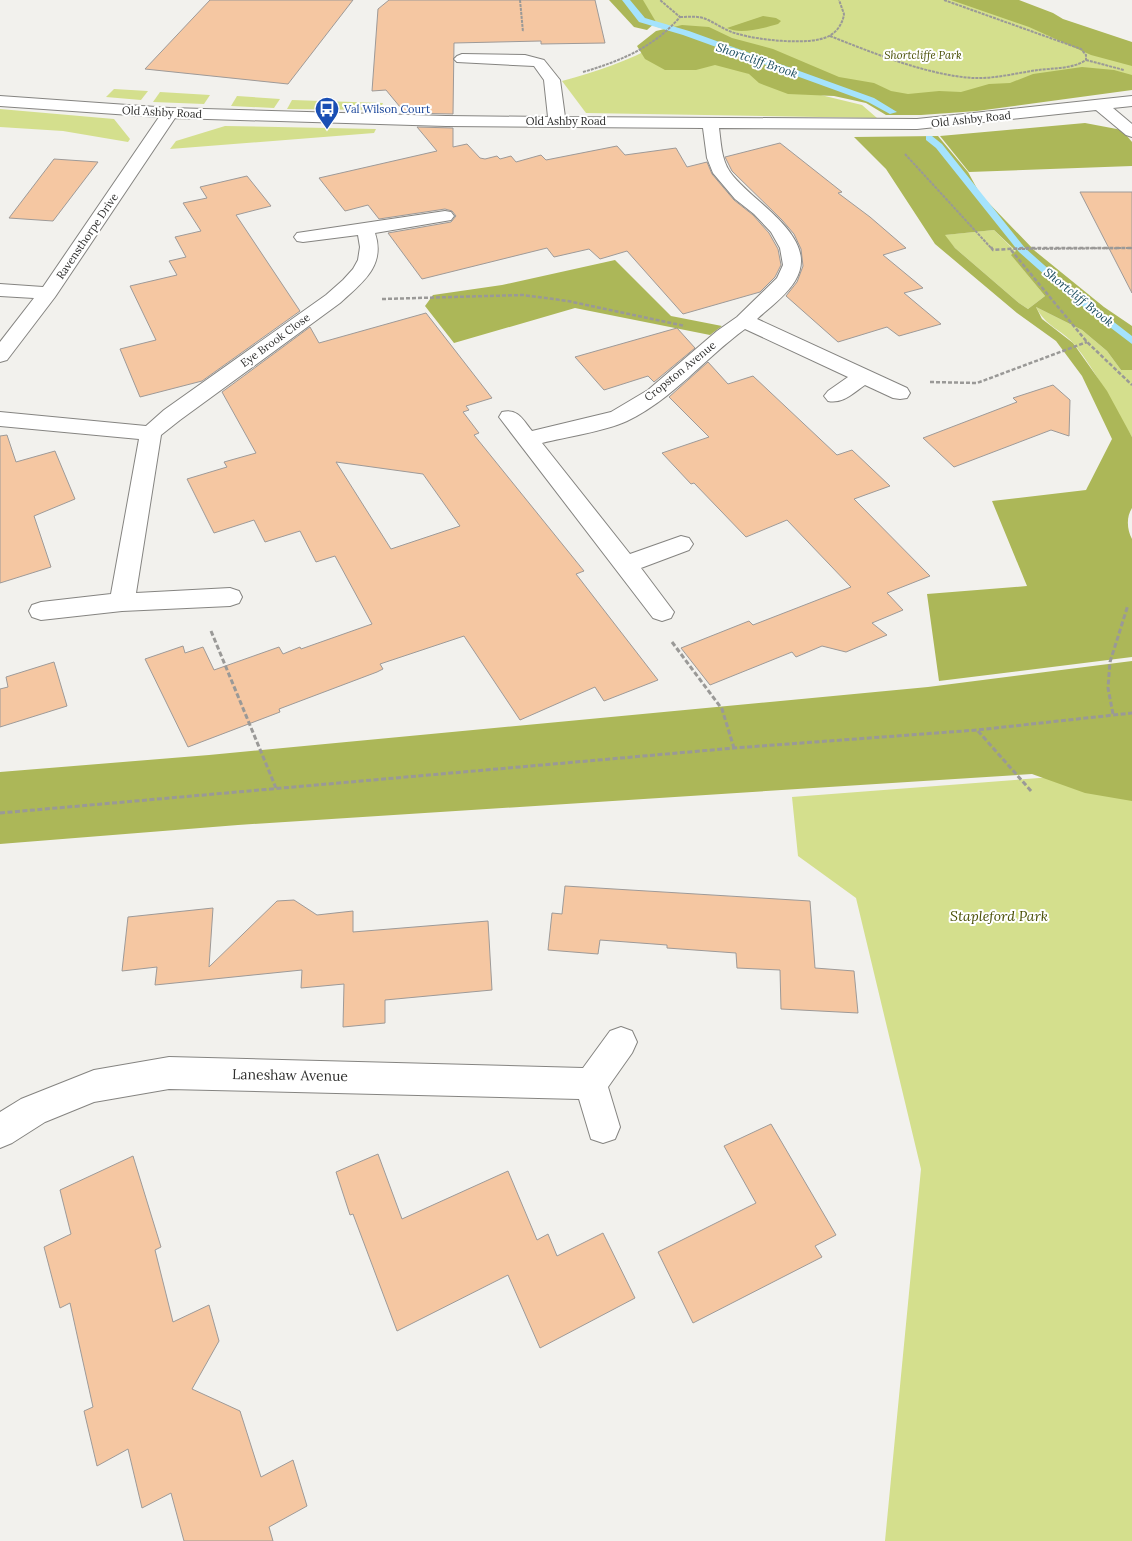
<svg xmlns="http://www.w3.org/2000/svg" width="1132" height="1541" font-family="Lora,serif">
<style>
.green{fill:#d4df8d}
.forest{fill:#acb758;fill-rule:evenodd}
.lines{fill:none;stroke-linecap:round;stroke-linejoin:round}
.stream{fill:#a5e3fd;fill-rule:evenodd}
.building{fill:#f5c7a2;stroke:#9e9a98;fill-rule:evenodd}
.minor-casing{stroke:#858481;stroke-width:2}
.path-far2{stroke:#9a9997;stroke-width:2;stroke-dasharray:3 1;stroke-linecap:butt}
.path-far1{stroke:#9a9997;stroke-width:2.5;stroke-dasharray:4 2;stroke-linecap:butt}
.path{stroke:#9a9997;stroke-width:3;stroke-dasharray:5 2.5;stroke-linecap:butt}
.minor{fill:#fff;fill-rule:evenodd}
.labels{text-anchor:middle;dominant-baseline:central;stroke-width:4;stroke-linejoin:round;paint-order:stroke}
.far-park-label{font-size:11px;font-style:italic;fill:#4a5006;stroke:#fff}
.far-transit-label{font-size:11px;fill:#164399;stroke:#fff;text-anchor:start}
.far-street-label{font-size:11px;fill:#2f2f2e;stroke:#fff}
.far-water-label{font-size:12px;font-style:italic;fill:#1b4d5f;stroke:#fff}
.park-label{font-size:14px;font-style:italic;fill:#4a5006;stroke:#fff}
.street-label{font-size:14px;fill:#2f2f2e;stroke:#fff}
</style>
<rect width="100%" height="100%" fill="#f2f1ed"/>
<g class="green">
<path d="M627,0H998L1132,47V84L935,110L666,29C648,27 638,13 627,0Z"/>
<path d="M659,44L796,89L862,105L877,118L586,113L562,81C596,72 628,61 659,44Z"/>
<path d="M114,89L148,91L141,100L106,97Z"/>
<path d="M160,92L210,95L204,104L153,102Z"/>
<path d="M237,96L280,99L274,108L231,106Z"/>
<path d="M292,100L383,103L380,110L287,109Z"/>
<path d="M0,109L114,119L130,139L128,142L63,131L0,127Z"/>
<path d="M225,126L376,129L374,133L170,149L176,141Z"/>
<path d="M994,230L1016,252L1012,256L1045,296L1028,309L1019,303L955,248L944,235Z"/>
<path d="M1036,307L1082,330L1107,351L1121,370H1132V437C1112,406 1098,373 1074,344C1061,329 1046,327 1036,307Z"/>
<path d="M1132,771V1541H885L921,1169L856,898L798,856L792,797Z"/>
</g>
<g class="forest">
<path d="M609,0H643L656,22L647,30L634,27Z"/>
<path d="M951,0H1019L1053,13L1063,19L1132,42V66L1091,55L1029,27Z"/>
<path d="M763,16L776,18L781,21L778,24C764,28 740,35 727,28Z"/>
<path d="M682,25L709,27L732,38L773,49L839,77L874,83L891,91L908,94L939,91L961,92L989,84L1010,83L1033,74L1082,67L1114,70L1132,75V90L977,111L921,115H886L866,103L834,96L788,94L759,83L749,74L715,65L696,70H665L645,59L637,46L656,31Z"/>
<path d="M1085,123L1122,130L1132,142V166L969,172L940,136Z"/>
<path d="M938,136L968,172L980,194L1035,251L1104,307L1132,326V370H1121L1107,351L1082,330L1036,307L1042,319L1073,343L1107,391L1132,437V508C1126,517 1127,530 1132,539V657L939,681L927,594L1027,586L992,501L1086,490L1112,439L1082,376L1056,341L1017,313L935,244L886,169L854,137ZM994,230L1016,251L1011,255L1045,296L1028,309L1019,303L955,248L945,235Z"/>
<path d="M615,260L671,316L722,326L710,335L575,308L454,343L425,306L433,295L502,285Z"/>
<path d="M1132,661V801L1085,793L1032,774L238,825L0,844V772L209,755L928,687Z"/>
</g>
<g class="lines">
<g class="stream">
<path d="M622,0H630L645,18L689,31L874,98L897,112L890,114L868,102L683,35L639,22Z"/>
<path d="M926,136H932L942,144L1025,248L1071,289L1132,336V344L1065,293L1019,252L936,148L926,140Z"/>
</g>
</g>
<g class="building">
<path d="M210,0H353L288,84L145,69Z"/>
<path d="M389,0H595L605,43L541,44V41L454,43L453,114L405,113L386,90L372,91L378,9Z"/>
<path d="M417,127L453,128V147L467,144L480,158L485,159L497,156L500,159L511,156L516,162L541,155L546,160L617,146L625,155L676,148L687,167L707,162L712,174L734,200L753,215L769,233L778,249L781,265L775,277L760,292L683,314L627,251L600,259L589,249L554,257L547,248L422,279L388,233L451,222L456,216L452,211L445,209L379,219L368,205L345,211L319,178L437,151Z"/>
<path d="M780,143L842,192L838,193L870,217L906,248L883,255L923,288L904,293L941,324L899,336L887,327L838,342L786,296L797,282L803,266L801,249L794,234L782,220L732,171L725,157Z"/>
<path d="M54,159L98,162L53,221L9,218Z"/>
<path d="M247,176L271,206L236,215L300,311L202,381L140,397L120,349L156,340L130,286L177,275L169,261L186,257L175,237L201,231L183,203L207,198L200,187Z"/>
<path d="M1080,192H1132V293Z"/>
<path d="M426,313L492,398L466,406L469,410L463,412L479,433L474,435L584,571L576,574L658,680L604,701L595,687L520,720L464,636L380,664L383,669L377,672L279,709L280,712L188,747L145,659L183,646L185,653L203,647L214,670L279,647L283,654L300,647L301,649L372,624L335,556L316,562L300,531L265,542L254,520L214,533L187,479L227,467L224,462L256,453L222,392L310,327L319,343ZM336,462L423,474L460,526L391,549Z"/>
<path d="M677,328L695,348L654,382L648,376L604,390L575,357Z"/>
<path d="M708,362L728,384L753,376L837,455L852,450L890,486L854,499L930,576L887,593L903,610L872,623L887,635L846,652L822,646L796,657L792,652L710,685L681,648L749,621L753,625L851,587L787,520L746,537L694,483L691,484L662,453L709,437L669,397Z"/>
<path d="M1053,385L1070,400L1069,436L1051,430L954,467L923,438L1017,402L1013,398Z"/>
<path d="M7,435L16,462L55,451L75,499L34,516L51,567L0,583V436Z"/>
<path d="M54,662L67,706L0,727V689L8,687L6,677Z"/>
<path d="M565,886L810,901L815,968L854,971L858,1013L781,1009L780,970L737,968L736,953L667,948V945L600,940L598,954L548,950L552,913L562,914Z"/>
<path d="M294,900L317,915L353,911V932L488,921L492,990L385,1000V1023L343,1027L344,984L301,988L302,970L155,985L157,967L122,971L128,917L213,908L209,967L277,901Z"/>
<path d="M771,1124L836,1235L815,1246L822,1257L693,1323L658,1252L756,1203L724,1146Z"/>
<path d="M378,1154L402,1219L508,1171L537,1240L548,1234L557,1256L603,1233L635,1298L540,1348L508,1275L397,1331L353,1214L350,1215L336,1172Z"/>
<path d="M133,1156L161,1247L155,1250L173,1322L209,1305L219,1341L192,1389L240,1411L261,1477L293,1460L307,1506L269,1527L273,1541H184L171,1493L142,1508L128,1449L97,1466L84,1411L93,1407L70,1303L60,1308L44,1247L71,1234L60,1190Z"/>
</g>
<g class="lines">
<defs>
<g id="minor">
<path d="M462,54L525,55L544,60L560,80L565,117L917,119L1132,96V106L1113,108L1132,124V137L1126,135L1096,110L917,129L719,128C721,142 721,159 730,172C751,202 822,237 795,281C786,296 769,308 757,319L907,388L910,393L907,398L900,399L893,398L865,385C853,393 843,404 828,401L824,396L828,391L848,377L745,329C705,358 673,399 627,421C606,431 566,437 542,443L630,554L681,536L689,538L693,544L689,550L641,568L674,612L671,618L662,621L653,618L499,417L502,412C518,408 523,420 532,431L611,412L648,390L717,331L737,317L777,278L783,265L780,248L771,232L754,214L735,199L713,173L707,158L703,128L446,126L175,118L55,297L7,360L0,362V342L34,298L0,296V284L43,287L159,117L0,106V96L170,108L446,116L548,117L544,80L534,66L457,62L454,59L457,56Z"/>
<path d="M445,211L451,212L454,216L451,220L375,233C386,266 362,283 340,303L180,420L161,435L136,593L230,588L239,591L242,597L239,603L230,606L122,611L41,620L32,617L29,611L32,605L41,602L111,594L139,439L0,426V412L146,426L164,410L326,295L343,280L353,269L358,260L360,247L358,235L303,242L297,241L294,237L297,233Z"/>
<path d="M621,1027L632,1031L637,1042L632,1053L608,1087L620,1127L615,1139L603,1143L591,1139L579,1099L169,1089L94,1102L45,1122L12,1143L0,1148V1112L21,1099L94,1070L169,1057L583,1068L610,1031Z"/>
</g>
</defs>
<use href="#minor" class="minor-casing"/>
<g class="path-far2">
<path d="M520,0L523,32"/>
<path d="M680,17C688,17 696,16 703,18C715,22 725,31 738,34C758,40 811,46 829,36C837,32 843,23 844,14L839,0"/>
<path d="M830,36C873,53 927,75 973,78C994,79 1017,73 1038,70C1053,68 1073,69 1086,60V55L1081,49L944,0"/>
<path d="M1086,60L1124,70"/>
<path d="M583,72C621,61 654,47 680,17L660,0"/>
<path d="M905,154L992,249"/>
<path d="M1014,249L1132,248"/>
</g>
<g class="path-far1">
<path d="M991,247L993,250L1024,248H1132"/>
<path d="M1011,250L1087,342L1132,385"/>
<path d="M382,299L523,295L568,301L685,326"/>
<path d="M930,382L977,383L1087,342"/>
</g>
<g class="path">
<path d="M211,631L276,788"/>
<path d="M672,642L722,709L734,748"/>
<path d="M1113,714L1108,688L1110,662L1128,605"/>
<path d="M978,731L1032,792"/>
<path d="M0,813L734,748L977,730L1132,713"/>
</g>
<use href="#minor" class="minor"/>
</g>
<defs>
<symbol id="bus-pin" viewBox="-11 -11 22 30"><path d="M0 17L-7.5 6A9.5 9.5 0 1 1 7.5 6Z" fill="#1a4fb4" stroke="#fff"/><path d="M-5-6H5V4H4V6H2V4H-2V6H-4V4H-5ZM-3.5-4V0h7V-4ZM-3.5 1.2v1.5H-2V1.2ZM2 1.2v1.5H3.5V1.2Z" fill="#fff"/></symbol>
</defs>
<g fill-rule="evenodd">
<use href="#bus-pin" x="313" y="95" width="28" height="38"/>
</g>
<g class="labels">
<g class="far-park-label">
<text x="923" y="55">Shortcliffe Park</text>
</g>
<g class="far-transit-label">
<text x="344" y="109">Val Wilson Court</text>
</g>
<g class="far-street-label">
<text transform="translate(162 112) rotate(3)">Old Ashby Road</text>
<text transform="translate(971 119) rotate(-6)">Old Ashby Road</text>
<text x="566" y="121">Old Ashby Road</text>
<text transform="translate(87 236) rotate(-56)">Ravensthorpe Drive</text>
<text transform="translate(275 340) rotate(-36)">Eye Brook Close</text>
<text transform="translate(680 371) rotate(-39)">Cropston Avenue</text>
</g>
<g class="far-water-label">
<text transform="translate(757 60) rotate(19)">Shortcliff Brook</text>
<text transform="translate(1079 297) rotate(39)">Shortcliff Brook</text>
</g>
<g class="park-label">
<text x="999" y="916">Stapleford Park</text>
</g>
<g class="street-label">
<text transform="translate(290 1075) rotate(1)">Laneshaw Avenue</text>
</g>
</g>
</svg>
